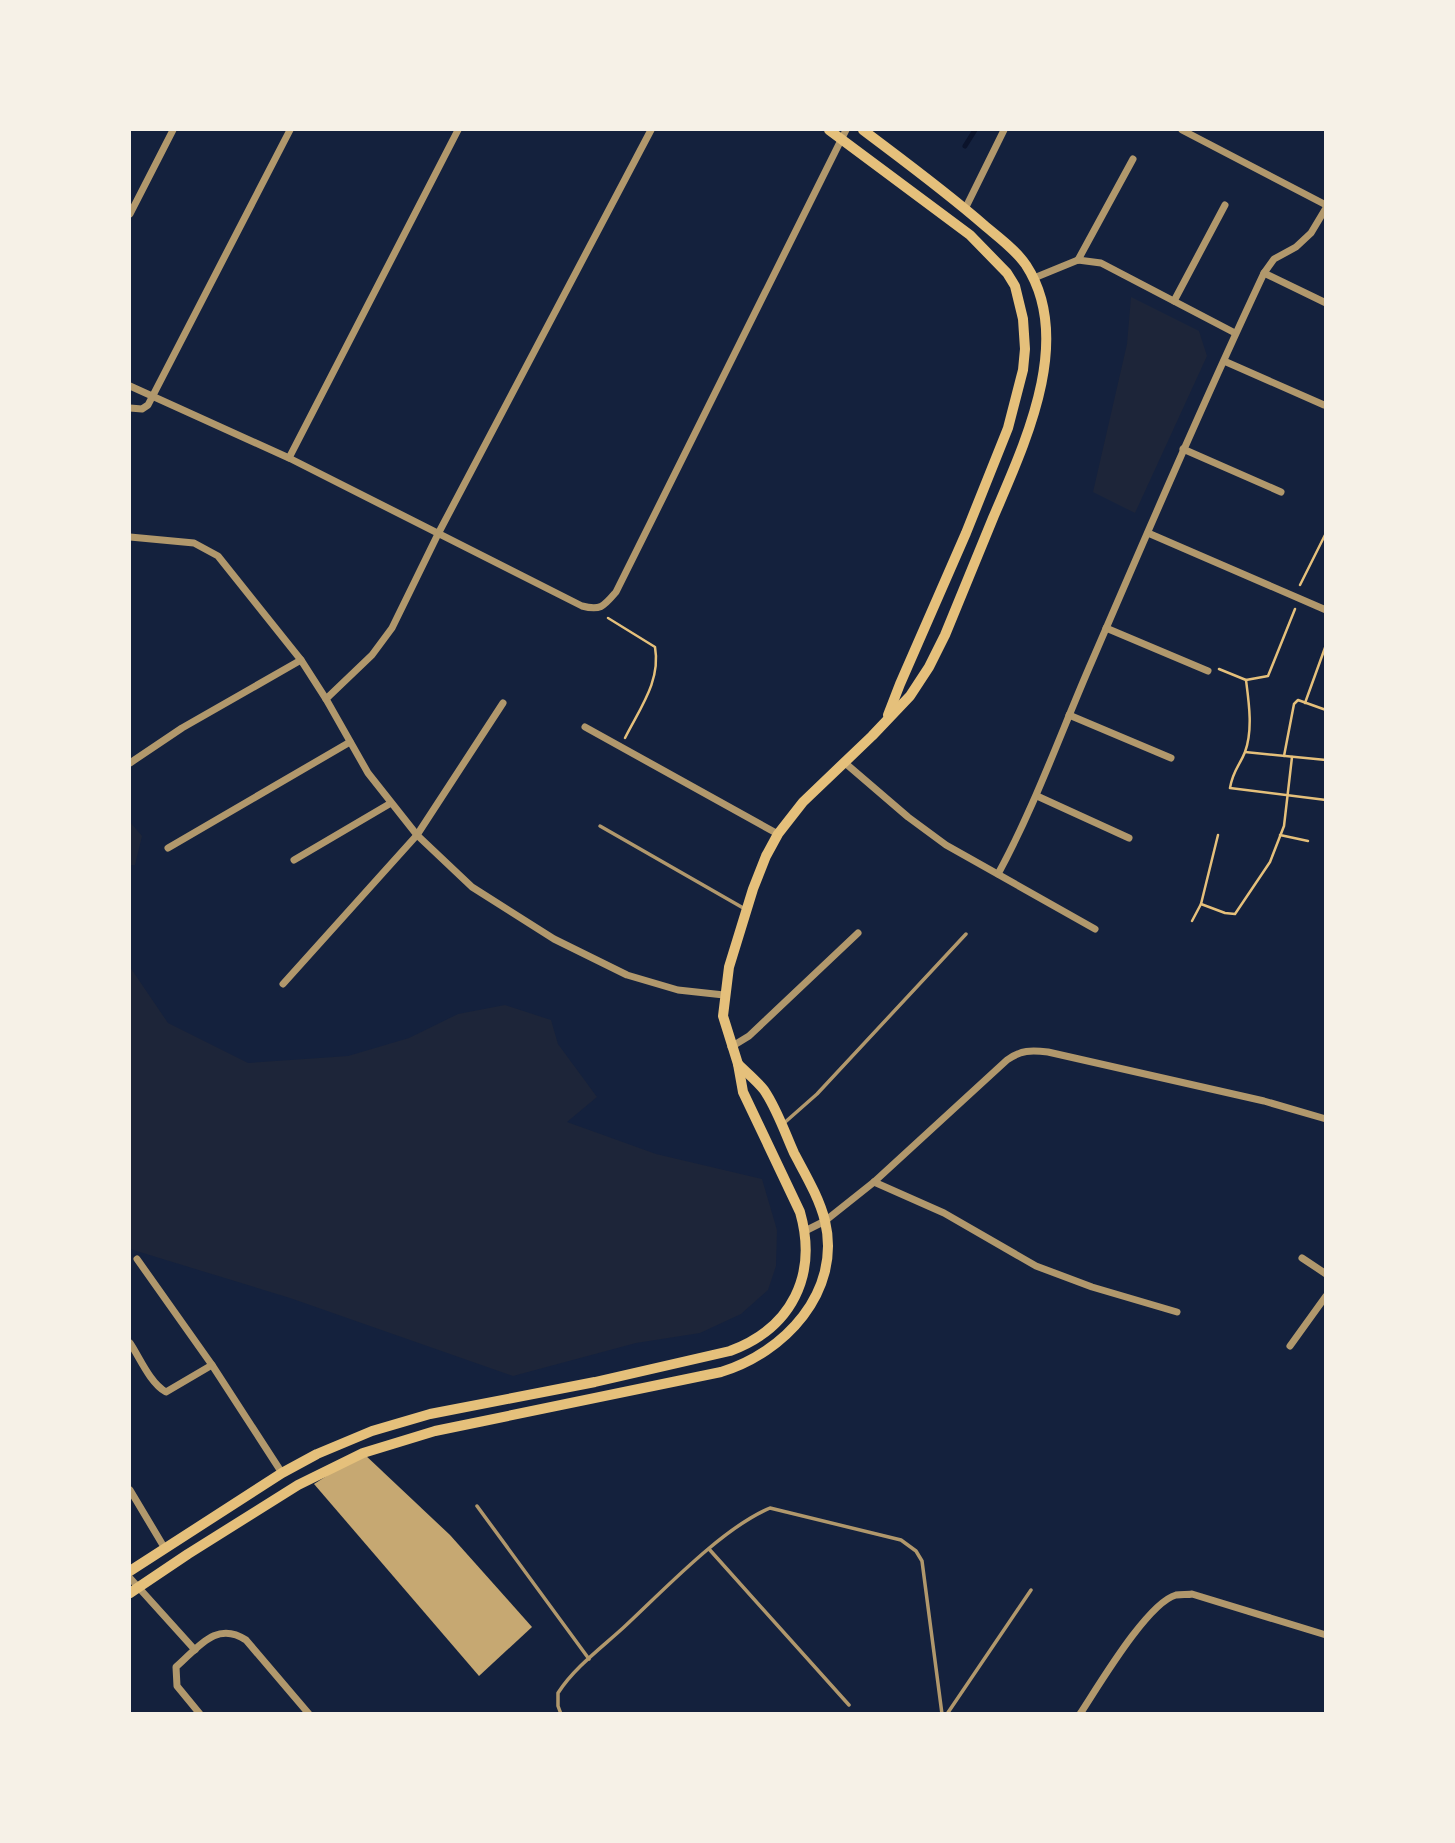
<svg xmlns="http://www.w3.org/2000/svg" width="1455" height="1843" font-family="'Asap Condensed',sans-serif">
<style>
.green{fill:#1d2539}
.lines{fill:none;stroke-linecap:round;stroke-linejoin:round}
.stream{stroke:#0b132b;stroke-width:5}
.building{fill:#c6a872}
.path{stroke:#e5c07b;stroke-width:2.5}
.service{stroke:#b1986c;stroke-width:3.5}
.minor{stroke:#b1986c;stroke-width:7}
.secondary{stroke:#e5c07b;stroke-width:10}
</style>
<rect width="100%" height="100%" fill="#14213d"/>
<g class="green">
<path d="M1131,297L1199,331L1207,356L1135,513L1093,492L1127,344Z"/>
<path d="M130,822L142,836L135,865H130Z"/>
<path d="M130,967L168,1023L248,1063L348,1056L409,1038L458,1014L505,1005L551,1020L558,1044L597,1097L567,1122L656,1154L762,1179L777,1230L776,1266L768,1290L741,1314L700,1333L636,1343L513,1376L290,1298L130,1249Z"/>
</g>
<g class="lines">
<path class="stream" d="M965,146L975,130"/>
</g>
<path class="building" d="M363,1453L450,1535L532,1627L479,1676L314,1484Z"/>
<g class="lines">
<g class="path">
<path d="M1300,585L1326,533"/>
<path d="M608,618L655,647C661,681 640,708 625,738"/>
<path d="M1219,669L1246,680C1249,703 1253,730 1245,752C1239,767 1233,770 1230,788L1326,800"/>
<path d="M1246,680L1268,676L1295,609"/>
<path d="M1305,703L1326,645"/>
<path d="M1245,752L1326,760"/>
<path d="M1284,756L1294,704L1298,700L1326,710"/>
<path d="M1280,835L1308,841"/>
<path d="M1201,904L1225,913L1235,914L1270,862L1284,826L1292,757"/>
<path d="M1192,921L1201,904L1218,835"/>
</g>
<g class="service">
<path d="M600,826L745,909"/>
<path d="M783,1124L817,1094L966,934"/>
<path d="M477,1506L589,1659"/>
<path d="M709,1549L849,1705"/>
<path d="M561,1714L558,1706V1693C574,1668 601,1648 623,1628C663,1591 722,1528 770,1508L901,1540L916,1551L922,1561L942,1714"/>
<path d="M947,1714L1031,1590"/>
</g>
<g class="minor">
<path d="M1182,130L1326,205"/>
<path d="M965,209L1004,130"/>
<path d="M130,214L173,130"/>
<path d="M1078,260L1133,159"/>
<path d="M1264,273L1326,303"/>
<path d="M1034,278L1078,260L1101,263L1235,333"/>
<path d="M1174,301L1225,205"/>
<path d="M1224,361L1324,405"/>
<path d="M130,386L289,458L582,606C601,611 604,606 616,592L846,130"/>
<path d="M130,408L142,409L148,405L290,130"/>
<path d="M1183,449L1281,492"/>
<path d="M289,458L458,130"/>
<path d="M1148,533L1326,610"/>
<path d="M130,537L194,543L218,556L301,660L326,699L368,773L417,835L472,887L554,939L627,975L678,990L724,995"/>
<path d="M1106,628L1208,671"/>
<path d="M326,699L372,655L392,628L438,534L651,130"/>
<path d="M1069,715L1171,758"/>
<path d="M585,727L778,834"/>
<path d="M844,762L908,817L946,845L1095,929"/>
<path d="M130,763L182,728L301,660"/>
<path d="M1037,796L1129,838"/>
<path d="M168,848L350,742"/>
<path d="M294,860L391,803"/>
<path d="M998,874C1035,806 1061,732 1092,661C1148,531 1204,401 1264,273L1274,259L1296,247L1311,233L1326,208"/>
<path d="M283,984L417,835L503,703"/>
<path d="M731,1047L749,1036L858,933"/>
<path d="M874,1182L944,1213L1036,1266L1092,1287L1177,1312"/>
<path d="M805,1231L825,1221L874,1182L1007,1060C1021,1050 1031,1050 1048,1052L1264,1101L1326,1119"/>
<path d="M1302,1258L1326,1274"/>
<path d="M137,1259L212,1365L282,1473"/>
<path d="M130,1343C140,1358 150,1383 166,1392L212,1365"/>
<path d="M1290,1346L1326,1296"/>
<path d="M130,1490L164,1547"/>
<path d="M130,1578L195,1650"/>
<path d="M200,1714L177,1686L176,1667C198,1648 216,1620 246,1640L309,1714"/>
<path d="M1080,1714C1098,1687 1147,1603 1176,1595C1181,1594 1188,1595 1192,1594L1326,1635"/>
</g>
<g class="secondary">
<path d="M829,130L970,235L1007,273L1015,286L1023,319L1025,349L1023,370L1008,428L966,533L900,684L888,715"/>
<path d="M130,1571L282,1473L317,1454L372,1431L430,1414L595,1382L730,1351C792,1328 818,1275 800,1212L743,1092L738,1064L723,1016L729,967L753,889L766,856L778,834L803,802L872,736L910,696L929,667L945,635C961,596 977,557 993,518C1024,445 1075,340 1026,265C1015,249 998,237 984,225C945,191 904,161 863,130"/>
<path d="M130,1593L188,1554L298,1485L363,1453L435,1431L721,1372C784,1353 842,1292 825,1221C819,1197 805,1174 794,1153C785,1133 777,1109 764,1090C757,1081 746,1072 738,1064"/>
</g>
</g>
<rect width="1455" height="1843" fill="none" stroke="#f6f1e7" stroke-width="262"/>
</svg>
